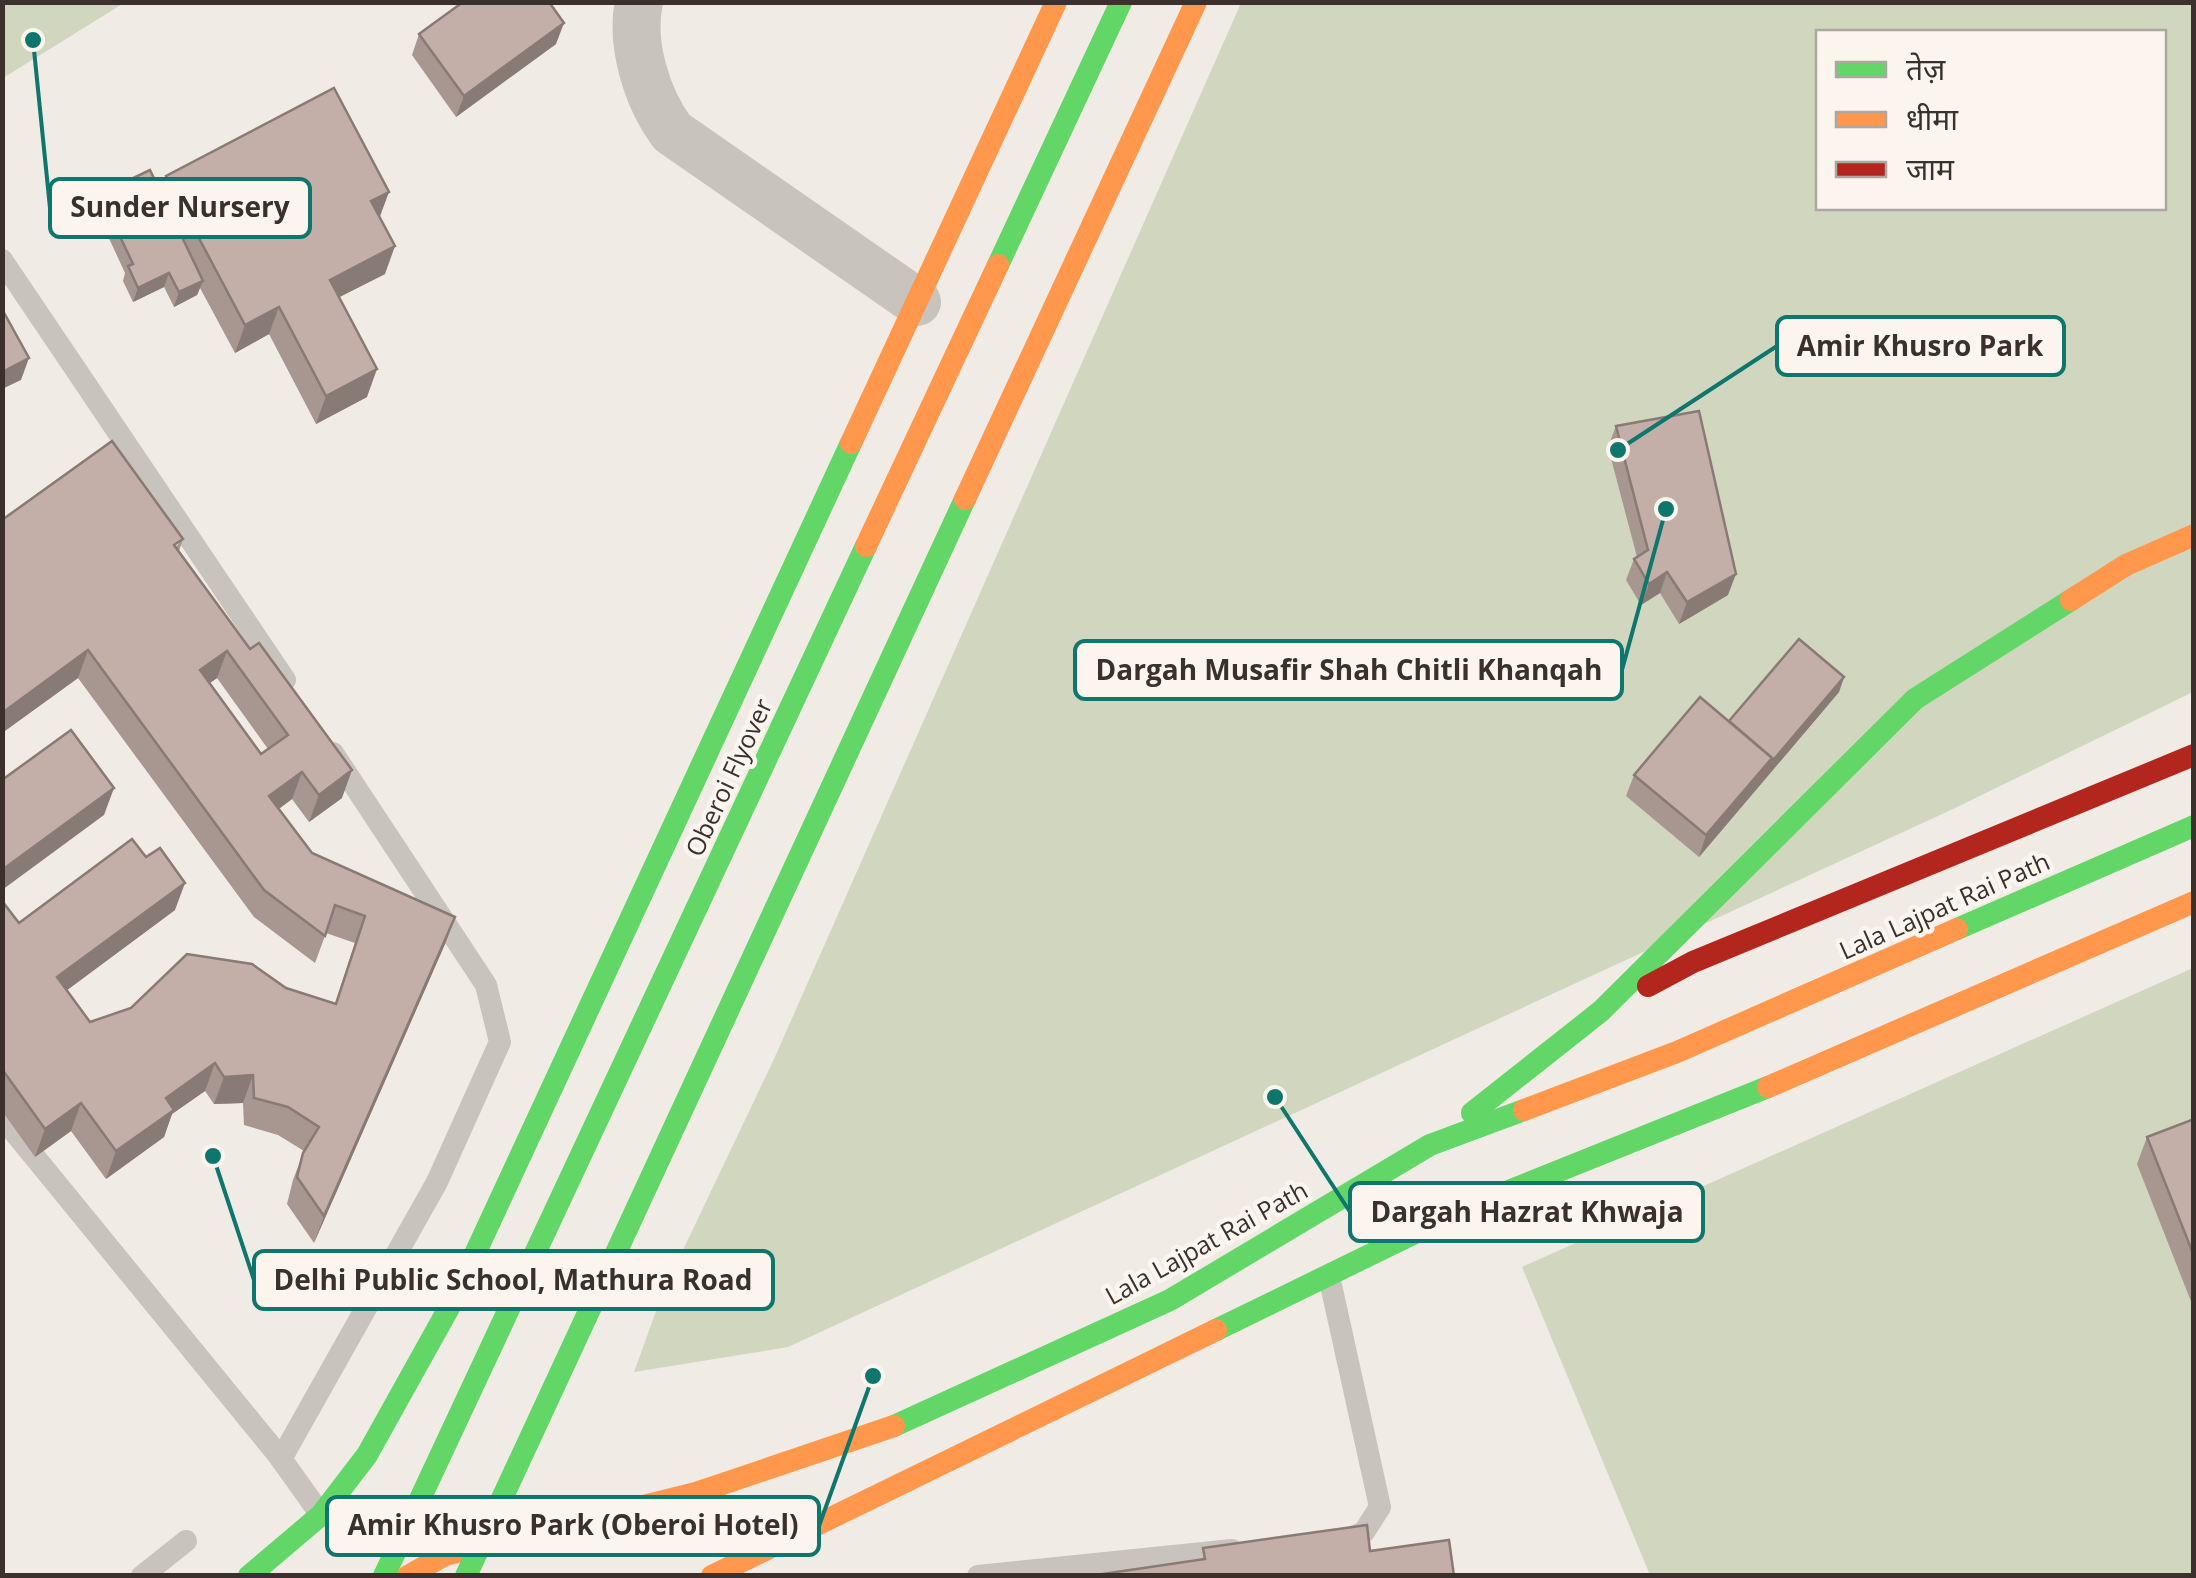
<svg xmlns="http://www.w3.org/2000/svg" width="2196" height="1578" font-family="'Open Sans','Noto Sans Devanagari',sans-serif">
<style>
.green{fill:#d1d6bf;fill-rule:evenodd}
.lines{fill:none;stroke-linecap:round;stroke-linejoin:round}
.lane{stroke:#c9c3be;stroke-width:22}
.street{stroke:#c9c3be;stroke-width:48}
.fast{stroke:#63d668;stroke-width:22}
.slow{stroke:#ff974d;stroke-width:22}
.jam{stroke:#b3261e;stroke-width:22}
.fast-bridge{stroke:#63d668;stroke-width:22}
.wall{fill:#a89690;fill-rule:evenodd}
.shaded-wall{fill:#887a75}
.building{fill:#c3afa7;stroke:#887a75;stroke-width:2.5;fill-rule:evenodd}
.labels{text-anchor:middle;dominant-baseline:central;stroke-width:9;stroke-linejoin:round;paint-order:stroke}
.street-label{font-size:25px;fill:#3b302b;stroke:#fbf5ee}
.leader{fill:none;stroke:#0f766e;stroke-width:4}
.callout-dot{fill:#0f766e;stroke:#fbf5ee;stroke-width:4}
.callout{fill:#fbf5ee;stroke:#0f766e;stroke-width:4}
.callout-label{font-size:28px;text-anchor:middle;font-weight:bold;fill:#3b302b}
</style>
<rect width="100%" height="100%" fill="#f0ebe5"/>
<g class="green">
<path d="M3,2H124V3L3,78Z"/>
<path d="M1241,3H2193V692L1953,809L788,1347L634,1372L663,1292L774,1059ZM1818,32H2164V208H1818Z"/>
<path d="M2193,968V1575H1650L1522,1267Z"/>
</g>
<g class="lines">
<g class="lane">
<path d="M2,260L285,680"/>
<path d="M2,1117L279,1456L321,1515"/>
<path d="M1329,1276L1380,1507L1364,1532L1344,1541"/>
<path d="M281,1459L437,1182L500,1042L486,985L333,753"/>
<path d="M142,1576L186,1541"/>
<path d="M978,1576L1232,1550"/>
</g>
<path class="street" d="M639,2C630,44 647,98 672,132L917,302"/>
<g class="fast">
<path d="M998,265L1121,2"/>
<path d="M1957,929L2194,826"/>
<path d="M1472,1113L1601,1011L1915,699L2071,600"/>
<path d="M615,1255L965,499"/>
<path d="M1216,1330L1464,1209L1768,1087"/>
<path d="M894,1426L1170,1300L1430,1145L1524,1110"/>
<path d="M249,1576L321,1515L367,1455L455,1297L851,443"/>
<path d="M384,1576L866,546"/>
</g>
<g class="slow">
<path d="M851,443L1056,2"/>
<path d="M965,499L1196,2"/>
<path d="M866,546L998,265"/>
<path d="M2071,600L2126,565L2194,535"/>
<path d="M1768,1087L2194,902"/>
<path d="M1524,1110L1677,1052L1957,929"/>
<path d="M408,1576L445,1555L696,1493L894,1426"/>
<path d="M712,1576L1216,1330"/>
</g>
<path class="jam" d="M1648,986L1693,962L2194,755"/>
<path class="fast-bridge" d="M466,1576L615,1255"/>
</g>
<g class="wall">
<path d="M419,34L556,44L456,117L412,55Z"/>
<path d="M166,176L379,217L385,274L339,297L367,397L316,424L269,334L235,353L200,288L197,295L174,307L164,287L133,302L123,281L125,273L95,208L100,194L160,191Z"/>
<path d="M1616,426L1728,595L1679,624L1660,593L1641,605L1626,580L1634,559L1637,557L1608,447Z"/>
<path d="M183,539L179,551L342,798L309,822L292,799L279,809L312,853L455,917L445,944L314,1243L287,1204L293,1180L304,1151L278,1135L244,1125L243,1103L214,1104L205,1091L172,1114L164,1137L106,1179L71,1131L35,1157L2,1111V901L19,923L175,910L67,990L90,1022L286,988L335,1004L355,943L326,933L315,963L254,917L78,678L2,733ZM217,678L268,749L261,754L210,683Z"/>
<path d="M1844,677L1839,692L1699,857L1626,796L1634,775L1729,721Z"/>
<path d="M2194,1119V1309L2137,1164L2147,1137Z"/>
</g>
<g class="shaded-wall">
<path d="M564,23L556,44L456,117L464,96Z"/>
<path d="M389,192L379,219L371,201Z"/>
<path d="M395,246L385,274L320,307L330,280Z"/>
<path d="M169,273L164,287L133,302L138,288Z"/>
<path d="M203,281L197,295L174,307L179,292Z"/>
<path d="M279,307L269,334L235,353L245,325Z"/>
<path d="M29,358L21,380L2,389V372Z"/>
<path d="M377,369L367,397L316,424L326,396Z"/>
<path d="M1667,572L1660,593L1641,605L1649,584Z"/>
<path d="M1736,574L1728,595L1679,624L1687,602Z"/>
<path d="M88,650L78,678L2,733V713Z"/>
<path d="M227,651L217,678L190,697L200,670Z"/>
<path d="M1844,677L1839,692L1699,857L1706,835L1772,758Z"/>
<path d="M352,770L342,798L309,822L319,795Z"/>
<path d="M302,772L292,799L259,823L269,796Z"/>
<path d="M114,788L104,815L2,890V870Z"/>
<path d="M185,883L175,910L47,1005L57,977Z"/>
<path d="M455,917L445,944L314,1243L324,1216Z"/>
<path d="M215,1063L205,1091L172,1114L164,1137L106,1179L116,1151L166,1098Z"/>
<path d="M253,1075L243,1103L214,1104L224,1077Z"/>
<path d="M81,1103L71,1131L35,1157L45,1129Z"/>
</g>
<g class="building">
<path d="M463,2H549L564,23L464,96L419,34Z"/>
<path d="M334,88L389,192L371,201L395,246L330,280L377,369L326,396L279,307L245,325L166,176Z"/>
<path d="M150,170L203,281L179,292L169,273L138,288L128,266L133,264L100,194Z"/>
<path d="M2,309L29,358L2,372Z"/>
<path d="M1699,411L1736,574L1687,602L1667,572L1649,584L1634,559L1648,550L1616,426Z"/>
<path d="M112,441L183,539L174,545L250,649L259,643L352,770L319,795L302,772L269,796L312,853L455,917L324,1216L297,1177L303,1153L319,1127L288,1107L254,1098L253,1075L224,1077L215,1063L166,1098L174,1110L116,1151L81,1103L45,1129L2,1069V901L19,923L132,839L146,857L160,848L185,883L57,977L90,1022L131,1008L187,954L252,964L286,988L336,1004L365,916L335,905L325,936L264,890L88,650L2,713V520ZM227,651L288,735L261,754L200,670Z"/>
<path d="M1799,639L1844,677L1769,765L1772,758L1729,721Z"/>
<path d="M1700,697L1772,758L1706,835L1634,775Z"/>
<path d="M71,730L114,788L2,870V780Z"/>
<path d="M2194,1119V1256L2147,1137Z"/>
<path d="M1367,1525L1370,1551L1449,1540L1454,1576H1089L1205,1559L1203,1548Z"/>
</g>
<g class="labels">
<g class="street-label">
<text transform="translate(728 777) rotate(-65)">Oberoi Flyover</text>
<text transform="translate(1944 905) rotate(-24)">Lala Lajpat Rai Path</text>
<text transform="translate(1206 1242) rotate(-29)">Lala Lajpat Rai Path</text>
</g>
</g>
<path class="leader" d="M33 40L50 208M1618 450L1777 346M1666 509L1622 670M1275 1097L1350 1212M213 1156L254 1280M873 1376L819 1526"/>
<g class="callout-dot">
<circle cx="33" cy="40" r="10"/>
<circle cx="1618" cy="450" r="10"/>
<circle cx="1666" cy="509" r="10"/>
<circle cx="1275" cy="1097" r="10"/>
<circle cx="213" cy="1156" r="10"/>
<circle cx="873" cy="1376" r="10"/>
</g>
<g class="callout">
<rect x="50" y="179" width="260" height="58" rx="10"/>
<rect x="1777" y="317" width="287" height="58" rx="10"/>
<rect x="1075" y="641" width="547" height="58" rx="10"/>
<rect x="1350" y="1183" width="353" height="58" rx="10"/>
<rect x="254" y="1251" width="519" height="58" rx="10"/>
<rect x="327" y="1497" width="492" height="58" rx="10"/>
</g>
<g class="callout-label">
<text x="180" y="217">Sunder Nursery</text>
<text x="1920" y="356">Amir Khusro Park</text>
<text x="1349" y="680">Dargah Musafir Shah Chitli Khanqah</text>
<text x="1527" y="1222">Dargah Hazrat Khwaja</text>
<text x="513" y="1290">Delhi Public School, Mathura Road</text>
<text x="573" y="1535">Amir Khusro Park (Oberoi Hotel)</text>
</g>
<rect width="2196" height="1578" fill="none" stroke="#3b302b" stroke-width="10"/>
<rect x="1816" y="30" width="350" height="180" fill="#fbf5ee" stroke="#aea6a0" stroke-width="2.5"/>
<rect x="1836" y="62" width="50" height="15" fill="#63d668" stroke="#aea6a0" stroke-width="2.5"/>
<text x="1906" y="80" font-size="30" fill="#3b302b">तेज़</text>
<rect x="1836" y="112" width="50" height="15" fill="#ff974d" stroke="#aea6a0" stroke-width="2.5"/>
<text x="1906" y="130" font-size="30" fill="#3b302b">धीमा</text>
<rect x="1836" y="162" width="50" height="15" fill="#b3261e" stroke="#aea6a0" stroke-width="2.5"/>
<text x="1906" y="180" font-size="30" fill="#3b302b">जाम</text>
</svg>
